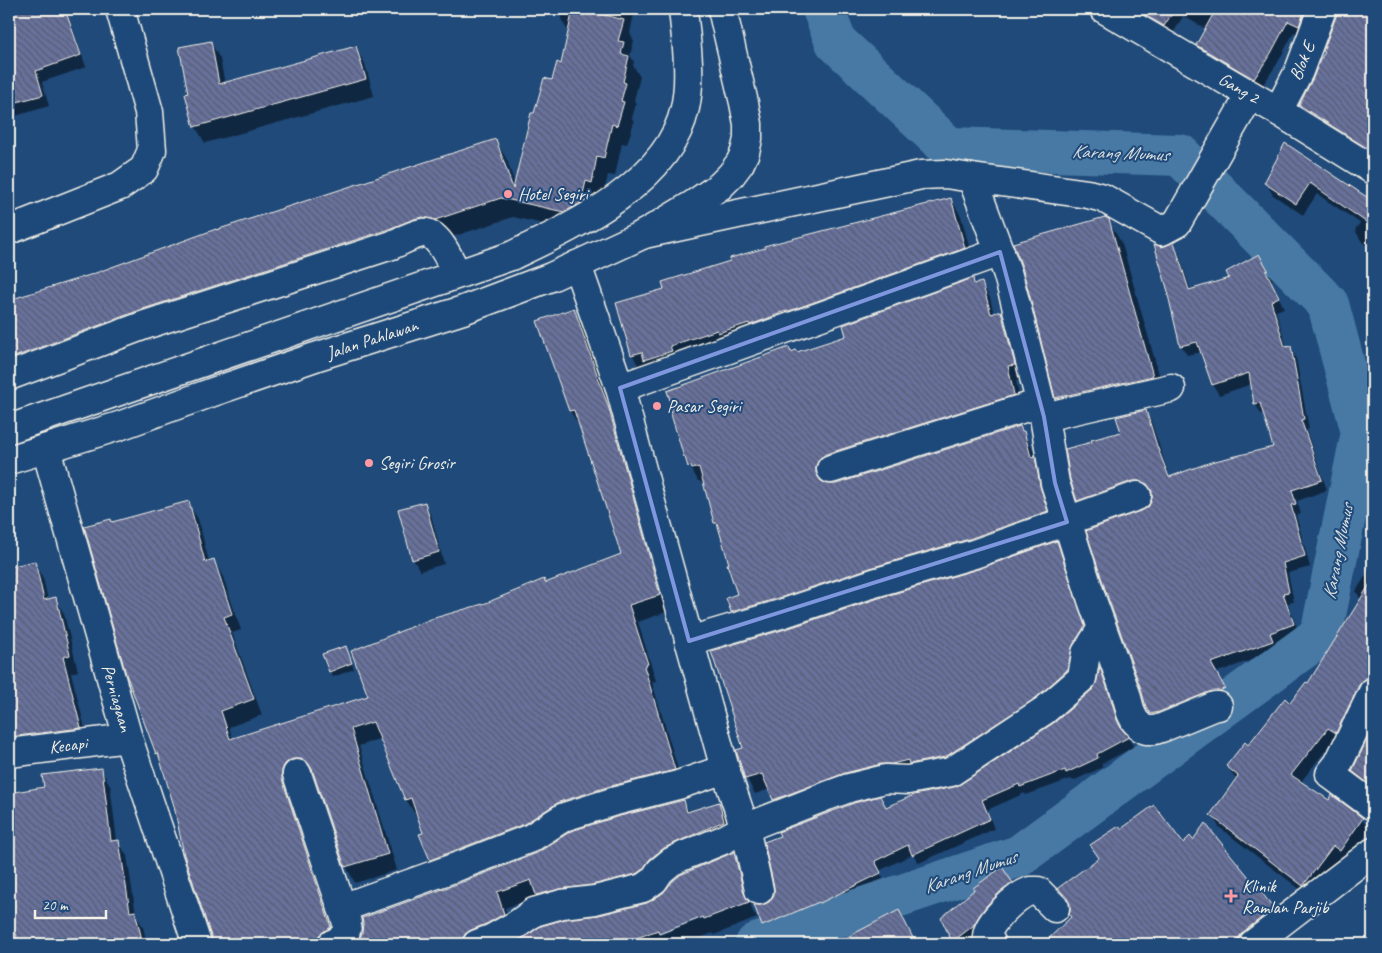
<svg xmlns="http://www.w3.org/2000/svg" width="1382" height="953" font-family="Caveat,sans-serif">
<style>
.shadow{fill:#0007;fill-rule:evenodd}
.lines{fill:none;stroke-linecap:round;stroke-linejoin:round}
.river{stroke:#4779a4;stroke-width:42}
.building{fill:url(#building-back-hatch);stroke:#f4f1e8}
.minor-casing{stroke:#f4f1e8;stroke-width:31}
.minor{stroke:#1f4a7a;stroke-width:28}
.marked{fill:none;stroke:#7e97df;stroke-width:4;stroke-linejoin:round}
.poi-dot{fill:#ff9aa2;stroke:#1f4a7a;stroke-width:2}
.labels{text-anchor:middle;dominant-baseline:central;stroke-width:4;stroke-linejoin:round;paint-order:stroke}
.street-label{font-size:18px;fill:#f4f1e8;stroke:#1f4a7a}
.poi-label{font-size:18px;fill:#f4f1e8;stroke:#1f4a7a;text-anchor:start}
.water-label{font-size:19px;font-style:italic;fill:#dadfde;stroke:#1f4a7a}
</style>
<defs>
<pattern id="building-back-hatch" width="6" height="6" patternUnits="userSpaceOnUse" patternTransform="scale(1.25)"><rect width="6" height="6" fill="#67719c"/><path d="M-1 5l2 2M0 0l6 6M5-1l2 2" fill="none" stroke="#585c71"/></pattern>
</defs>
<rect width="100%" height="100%" fill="#1f4a7a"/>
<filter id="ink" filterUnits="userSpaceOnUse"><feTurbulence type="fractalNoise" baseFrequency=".02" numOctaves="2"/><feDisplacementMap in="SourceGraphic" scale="10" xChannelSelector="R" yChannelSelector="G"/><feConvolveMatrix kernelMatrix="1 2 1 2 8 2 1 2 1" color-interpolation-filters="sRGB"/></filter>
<g filter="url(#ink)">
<g class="shadow">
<path d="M9,9H66L86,67L42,82L49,106L12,117L9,111Z"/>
<path d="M564,9H635L630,33L634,41L630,55L634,62L633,65L640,77L634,100L636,104L632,118L634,122L627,144L622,143L615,176L608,175L602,201L575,231L513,217L9,382V302L90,276L496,141L507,160L515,185L535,115L562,65L569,33L561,19ZM502,159H504L516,194L514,195Z"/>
<path d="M1123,9H1317L1305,37L1294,32L1277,64L1260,89L1204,56L1197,45L1206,29L1183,16L1171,37Z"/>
<path d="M1338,9H1373V158L1306,116L1300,105L1326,53L1324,51L1338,15Z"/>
<path d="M211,43L220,59L225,84L356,48L365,64L374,96L205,143L195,126L189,94Z"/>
<path d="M1313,165L1373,203V249L1362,242L1355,230L1360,223L1317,194L1303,215L1273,195L1266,183Z"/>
<path d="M951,199L961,216L974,265L642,372L632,354Z"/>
<path d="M1108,220L1122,244L1166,399L1070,421L1057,398L1023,266Z"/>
<path d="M1174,244L1179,254L1191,291L1231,279L1258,255L1273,280L1271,281L1284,308L1276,311L1287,348L1290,347L1296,358L1309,429L1306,430L1327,490L1297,501L1301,514L1296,515L1310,567L1288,573L1294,602L1288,603L1299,634L1274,643L1277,651L1215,673L1229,699L1155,722L1149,711L1143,512L1150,507L1153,494L1146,490L1084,510L1078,500L1123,433L1146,411L1151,421L1170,478L1275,448L1264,413L1261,414L1255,403L1252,384L1219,395L1213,385L1202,352L1187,355L1181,345L1162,248Z"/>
<path d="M1373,266V278L1370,272Z"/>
<path d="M972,280L975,285L982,283L990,298L994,314L1001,313L1009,327L1022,379L1016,381L1022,410L827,474L824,483L836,485L1020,427L1032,447L1035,459L1043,472L1055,526L740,626L732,612L728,599L739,595L722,533L716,523L704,482L701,483L700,481H698L688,462L791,353H797L848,337Z"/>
<path d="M573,309L583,326L618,427L669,611L638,622L656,681L652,682L683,786L440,876L431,859L425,833L418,815L416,816L406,799L381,738L359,746L397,870L355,883L346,866L316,778L310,775L340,943L339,944H213V939L176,805L162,763L157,754L127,673L112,523L188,503L198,519L209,562L214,560L223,577L241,630L232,633L262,715L229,727L233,740L370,697L545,584L623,555L580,427L570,411L539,321Z"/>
<path d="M424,503L431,515L444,564L420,571L413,559Z"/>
<path d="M1056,543L1065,558L1093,642L1076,685L954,772L783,815L774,800L770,789L755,794L747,779L738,751L744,749L979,570Z"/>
<path d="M34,562L43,578L48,600L55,598L64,614L78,671L71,673L89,744L9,757V568Z"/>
<path d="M1373,564V690L1300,783L1330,802L1362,819L1369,831L1348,862L1340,857L1310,897L1219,827L1212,815L1236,780L1227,766L1290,704L1308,685L1361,600L1356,591Z"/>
<path d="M348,653L354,669L333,677L330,671Z"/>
<path d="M1100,671L1104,678L1116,709L1122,730L1134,747L1101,764L1103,767L1073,781L1071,779L1026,795L1025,793L987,810L994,829L919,863L913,854L879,871L885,882L826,912V911L769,934L764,925L762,907L770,903L886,809L954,789L1056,723L1094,690Z"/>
<path d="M1373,730V792L1360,783L1353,771Z"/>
<path d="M101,770L110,785L117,841H118L127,856L136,915L143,927L147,944H9V794L45,788Z"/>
<path d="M683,801L690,812L718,804L728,820L733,838L659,875L539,897L505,908L513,931L485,944H358L465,882Z"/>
<path d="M1205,825L1273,909L1280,920L1249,944H1045L1072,918L1071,906L1066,900L1059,889L1100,859L1121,831L1182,845L1193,842Z"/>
<path d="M734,853L743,869L752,910L757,918L714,935L713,933L683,944H519V943L599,916L648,904ZM708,913L709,916L659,935V932Z"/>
<path d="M1012,883L1018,895L980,938L971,944H954L942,919Z"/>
<path d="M905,923L916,944H839L852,936Z"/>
<path d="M1373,929V944H1366L1372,934L1371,933Z"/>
</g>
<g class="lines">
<path class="river" d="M756,944L1019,856L1321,635L1362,432L1328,304L1180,155L949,148L836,42L823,9"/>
</g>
<g class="building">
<path d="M9,9H65L81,55L36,71L43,95L9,104Z"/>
<path d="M573,9H583L624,20L618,41L624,42L621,54L629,56L623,82L626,83L621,101L624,102L617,126L612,124L604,158L597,156L592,183L586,181L581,203L564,212L501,198L435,220L423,217L414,219L386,230L140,310L9,359V300L90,275L216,229V230L496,139L513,189L531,113H534L544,78L552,80L557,62L561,64Z"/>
<path d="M1134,9H1175L1164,26Z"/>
<path d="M1216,9H1305L1299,26L1288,21L1271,53L1254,79L1196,45Z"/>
<path d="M1337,9H1373V152L1299,105L1313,78L1320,60L1325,52L1323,51L1337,14Z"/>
<path d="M211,41L219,84L356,46L366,79L194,127L185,94L188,93L179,47Z"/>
<path d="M1285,143L1373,201V227L1310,183L1296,204L1264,183Z"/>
<path d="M951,198L965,248L792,310L779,313V314L750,325L749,323L718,333L717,330L670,346L672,351L644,360L642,352L631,355L616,303L664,289L662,282L730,261V258L765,248L764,246Z"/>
<path d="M1105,217L1109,219L1153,376L1055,398L1030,297L1022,267L1013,243Z"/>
<path d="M1174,242L1189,290L1229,278L1226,272L1259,254L1268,270L1266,271L1279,297L1271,301L1285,347L1291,346L1304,419L1301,420L1322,480L1292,490L1296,504L1291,505L1305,556L1283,563L1289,592L1283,593L1294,624L1270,633L1273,641L1211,663L1225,688L1220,691L1209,692L1159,712L1150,714L1146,707L1141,689L1107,595L1086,531L1143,510L1149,506L1152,498V491L1147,484L1139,481H1132L1077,501L1070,479L1065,449L1092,442L1091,440L1121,432L1116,417L1146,410L1157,446L1169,477L1211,462L1273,447L1260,403L1254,404L1249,373L1212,385L1197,342L1180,346L1168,295H1169L1154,244L1162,247Z"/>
<path d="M973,278L974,284L982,282L991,314L1001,311L1015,365L1008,366L1014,395L826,454L819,459L816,466V473L821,481L828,484H836L1020,426L1022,431H1024L1031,457L1035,456L1040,486L1048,511L969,539L870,568L779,598L731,612L726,598L737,594L727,564H729L717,523H714L699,467L692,469L691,466L688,467L685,457H684L670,411L673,410L667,391L789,347L791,352L796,350L797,352L846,336L843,325Z"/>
<path d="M574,308L609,409L660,595L629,605L648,664L644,666L675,770L607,787L559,802L524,824L430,860L419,834L423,833L411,798L405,800L373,722L351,729L388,854L345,867L312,769L307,762L301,759H292L285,764L282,770V779L331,927L319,935L317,944H212V939L184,855L174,806L158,753L156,754L126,674L84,526L111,519L112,522L189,501L205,562L214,559L232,614L224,617L254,699L221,711L230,739L368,696L351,651L431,619L486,603L544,579L545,583L621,554L574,410L569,411L537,321Z"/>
<path d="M425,502L439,552L412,560L398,509Z"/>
<path d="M1057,541L1085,626L1073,645L1067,670L1036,698L945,757L909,764L908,760L892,764H881L845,773L773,800L762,774L745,779L736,750L743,748L711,651L789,628L879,598L978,569Z"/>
<path d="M35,561L44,600L56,597L70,655L63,657L81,728L9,737V567Z"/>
<path d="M1373,579V677L1365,679L1359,685L1336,733L1328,728L1291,775L1329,800L1332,795L1363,818L1340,851L1333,846L1303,886L1210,815L1238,776L1226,766L1245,742L1248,745L1285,698L1290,703L1306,682L1308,683Z"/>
<path d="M346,646L352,663L329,672L322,654Z"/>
<path d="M1100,667L1111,699L1117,720L1121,728L1129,737L1097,754L1098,758L1066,773L1065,770L1020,787L1019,784L982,800L990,819L912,855L908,845L875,861L881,873L820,903L819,902L762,926L754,905H762L769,902L774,895V887L764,842L780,836L778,832L854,803L880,796L886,807L914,795L954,787L959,785L1055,722L1093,689L1097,680Z"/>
<path d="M1373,727V787L1352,771Z"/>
<path d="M102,768L111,841L119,840L130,912L135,911L143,944H18L16,933L12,934L9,913V793L44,787L42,775Z"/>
<path d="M684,800L687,812L719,802L724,821L664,848L650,859L643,869L636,874L592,885L560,889L536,895L531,880L497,892L504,914L486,924L471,930L465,934L462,940L450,944H357L362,933L363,924L362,918L465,881L537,853L571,831L616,817Z"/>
<path d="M1154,805L1183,843L1190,836L1193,840L1205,823L1274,908L1243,932L1238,939L1232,944H1043L1071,917L1069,914L1070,912V904L1066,897L1058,888L1099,858L1090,845L1119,826L1121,829Z"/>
<path d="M734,852L744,893L749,902L704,919L703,917L659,934L658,930L621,944H514L541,926L565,919L599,915L647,903L663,893L672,882L680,875Z"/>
<path d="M1002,867L1013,883L1000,892L986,906L979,916L973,926L952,942L941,918L974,890L973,888Z"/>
<path d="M899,910L916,944H834Z"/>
</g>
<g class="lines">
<defs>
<g id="minor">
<path d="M1104,9L1278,111L1373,170"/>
<path d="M1278,111L1299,71L1322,9"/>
<path d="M972,178L1088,194L1103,198L1162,231L1177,223L1250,95"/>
<path d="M9,230L120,186L144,169L152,150L149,112L120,9"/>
<path d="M644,234L921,175L945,174L972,178L1007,272L1015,301L1044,417L1055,483L1092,600L1126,694L1131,713L1135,721L1142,728L1146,730H1155L1164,727L1215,706H1218"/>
<path d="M577,265L620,388L647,488L725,769L745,828L759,890"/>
<path d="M9,376L145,325L392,245C401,241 412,235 422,233C438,230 451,263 457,274"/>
<path d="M620,388L1000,252"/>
<path d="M1044,417L1171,388"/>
<path d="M9,429L511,256C574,226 669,183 685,108C692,76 686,41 683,9"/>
<path d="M46,449L128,738L197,944"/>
<path d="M9,460L119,426L213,392L315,357L463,310L551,277L577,265L644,234L694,204L720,186L731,175L740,163L745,152L748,139V124L744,103L722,9"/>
<path d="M831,469L1040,403"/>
<path d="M689,641L784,613L874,583L974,554L1137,496"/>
<path d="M1373,692L1338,764L1330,774L1373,806"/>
<path d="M9,753L128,738"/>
<path d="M297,774L347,923C347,935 343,939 332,944"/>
<path d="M342,908L459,866L531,838L564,817L612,802L678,785L725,769"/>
<path d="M477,944L493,938L516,925L534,912L562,904L595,900L643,888L654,880L660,871L671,862L683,856L723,840L745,828L827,796L849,788L885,779L908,780L951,772L1045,710L1082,678L1086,653L1102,628"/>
<path d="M992,944L987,936C988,922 1016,896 1030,891C1032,891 1036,891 1038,891L1055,908"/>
<path d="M1253,944L1373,852"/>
</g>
</defs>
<use href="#minor" class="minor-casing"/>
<use href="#minor" class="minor"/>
</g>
</g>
<path class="marked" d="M1000,252L1044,417L1055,483L1067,522L689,641L620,388Z"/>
<g class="poi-dot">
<circle cx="508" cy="194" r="5"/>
<circle cx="657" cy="406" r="5"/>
<circle cx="369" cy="463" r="5"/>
<path d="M1228.5 888.5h5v5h5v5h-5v5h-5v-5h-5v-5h5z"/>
</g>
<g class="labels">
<g class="street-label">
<text transform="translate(1302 61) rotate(-67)">Blok E</text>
<text transform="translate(1239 88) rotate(30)">Gang 2</text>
<text transform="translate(372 339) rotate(-18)">Jalan Pahlawan</text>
<text transform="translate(117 698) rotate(74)">Perniagaan</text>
<text transform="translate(68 745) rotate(-7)">Kecapi</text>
</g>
<g class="poi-label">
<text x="518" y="194">Hotel Segiri</text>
<text x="667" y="406">Pasar Segiri</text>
<text x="379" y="463">Segiri Grosir</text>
<text x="1242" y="886">Klinik<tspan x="1242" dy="21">Ramlan Parjib</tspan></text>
</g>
<g class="water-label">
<text transform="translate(1120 153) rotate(2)">Karang Mumus</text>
<text transform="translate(1338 552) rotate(-79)">Karang Mumus</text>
<text transform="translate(970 872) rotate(-19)">Karang Mumus</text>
</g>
</g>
<rect width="1382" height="953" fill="none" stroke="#1f4a7a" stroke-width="30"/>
<rect x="15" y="15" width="1352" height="923" fill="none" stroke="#f4f1e8" stroke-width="2" filter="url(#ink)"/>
<path d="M35 910v8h71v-8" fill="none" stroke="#f4f1e8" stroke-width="2.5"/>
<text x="42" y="910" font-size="15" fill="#f4f1e8" stroke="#1f4a7a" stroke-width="4" paint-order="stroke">20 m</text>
</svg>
